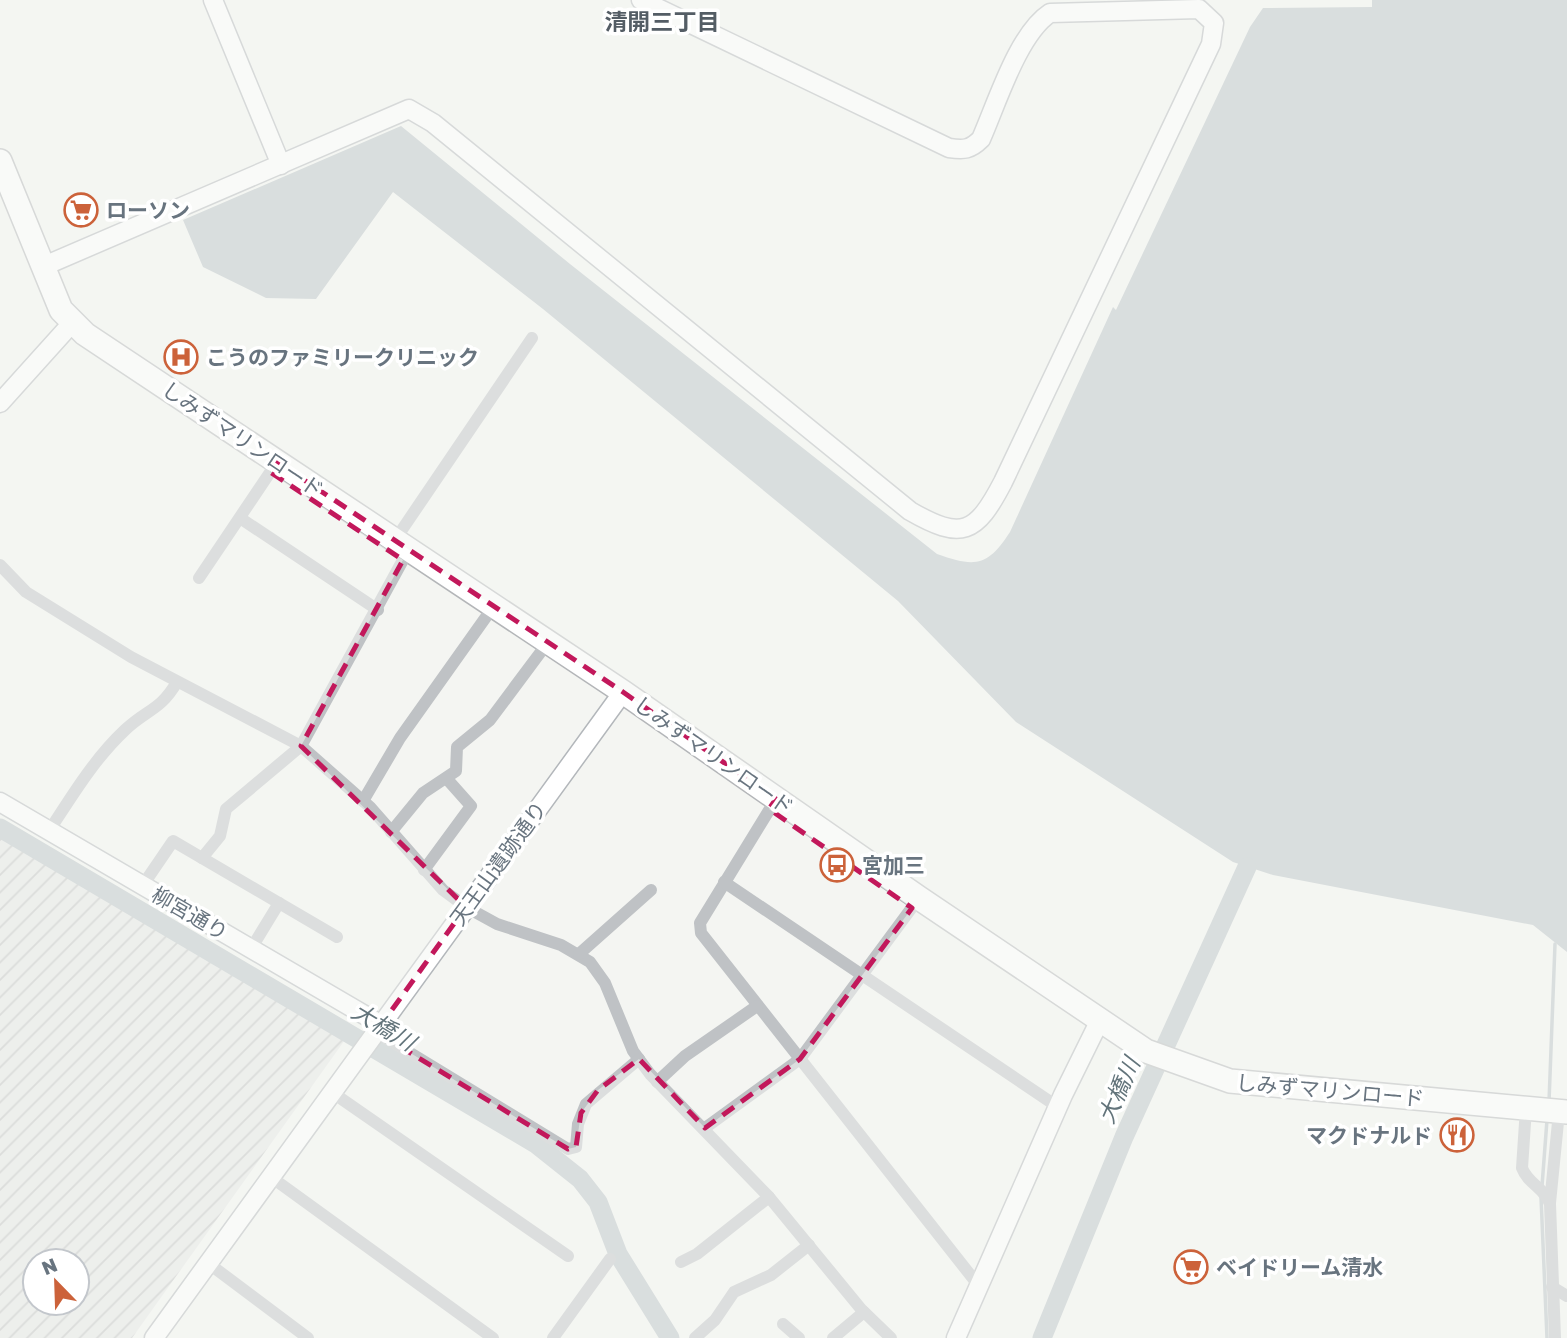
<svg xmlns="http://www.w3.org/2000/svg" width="1567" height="1338" font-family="'Golos Text','Noto Sans JP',sans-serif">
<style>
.industrial{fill:url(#industrial-furrows);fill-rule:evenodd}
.water{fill:#b8c1c5}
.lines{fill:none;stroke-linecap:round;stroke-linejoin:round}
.stream{stroke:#b8c1c5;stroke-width:3.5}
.river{stroke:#b8c1c5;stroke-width:19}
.secondary-casing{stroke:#b3b7bb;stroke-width:21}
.highway-casing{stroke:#b4b6b9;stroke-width:26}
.street{stroke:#bfc2c5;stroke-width:12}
.secondary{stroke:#fff;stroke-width:18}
.highway{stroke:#fff;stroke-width:23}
.marked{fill:none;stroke:#c2185b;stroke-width:5;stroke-dasharray:14 9;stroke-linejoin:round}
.labels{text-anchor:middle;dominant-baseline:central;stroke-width:7;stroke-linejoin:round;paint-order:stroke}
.poi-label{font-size:21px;font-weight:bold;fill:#68747f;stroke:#fff;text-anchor:start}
.street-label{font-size:21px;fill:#68747f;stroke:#fff}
.neighbourhood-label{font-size:23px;font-weight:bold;fill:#545d65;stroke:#fff}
.water-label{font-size:23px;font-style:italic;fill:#63747b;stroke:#fff}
</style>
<defs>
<pattern id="industrial-furrows" width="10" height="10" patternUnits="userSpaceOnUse" patternTransform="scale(1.75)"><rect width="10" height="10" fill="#e5e6e5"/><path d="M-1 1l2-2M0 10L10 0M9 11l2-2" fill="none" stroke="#bdbfbf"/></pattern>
</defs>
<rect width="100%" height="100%" fill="#f4f5f2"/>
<path class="industrial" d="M0,831L347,1037L132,1338H0ZM35,1261H77V1303H35Z"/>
<path class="water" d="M1372,0H1567V952L1533,925L1273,875L1233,862L1016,722L898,601L543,309L393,192L316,299L266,298L203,267L183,220L401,126L570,264L937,554C976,568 988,566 1010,532L1113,307L1116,310L1250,27L1263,8L1372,7Z"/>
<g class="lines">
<g class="stream">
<path d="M1549,1102L1555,944"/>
<path d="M1542,1186L1547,1120"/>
<path d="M1541,1197L1547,1338"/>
</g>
<g class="river">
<path d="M0,828L536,1144L580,1179L598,1202L618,1254L670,1338"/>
<path d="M1042,1338L1124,1137L1247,867"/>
</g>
<defs>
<g id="secondary">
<path d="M213,0L281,165"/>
<path d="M44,266L409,109L433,123L910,511C962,541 976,534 1003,482L1211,44L1214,23L1199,9L1050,13C1018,34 997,103 981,139C970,150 964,150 949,148L641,0"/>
<path d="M0,403L72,323"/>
<path d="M0,802L380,1024"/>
<path d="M154,1338L623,692"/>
<path d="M956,1338L1063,1095L1100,1020"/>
</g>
<path id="highway" d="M0,161L61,310L85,334L623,692L919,898L1146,1051L1230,1081L1567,1112"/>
</defs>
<use href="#secondary" class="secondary-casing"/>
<use href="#highway" class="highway-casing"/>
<g class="street">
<path d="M240,518L378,610"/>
<path d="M395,540L532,338"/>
<path d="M0,565L26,592L131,657L301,746L370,807L443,890L466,907L497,924L561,945L590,962L605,983L633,1051L650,1074L769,1197L861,1309L891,1338"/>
<path d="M199,578L277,462"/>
<path d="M776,799L700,923L701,933L979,1286"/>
<path d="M363,801L400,738L486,617"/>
<path d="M49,831C72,796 94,759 125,730C147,709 160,711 177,682"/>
<path d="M391,832L423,793L456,771L457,747L490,720L540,653"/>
<path d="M202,858L220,836L226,809L301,746L403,560"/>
<path d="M424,870L471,806L447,779"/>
<path d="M724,882L1058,1107"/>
<path d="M143,885L173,841L337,937"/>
<path d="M251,949L279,903"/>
<path d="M579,954L651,890"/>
<path d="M376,1032L568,1149L576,1147L578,1124L586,1104L639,1059"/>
<path d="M657,1082L685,1056L757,1006"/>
<path d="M333,1093L568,1256"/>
<path d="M1526,1108L1522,1168C1528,1184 1545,1188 1550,1204L1555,1338"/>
<path d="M705,1128L800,1059L919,898"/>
<path d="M271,1177L493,1338"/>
<path d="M1550,1203L1559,1112"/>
<path d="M681,1262L697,1254L769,1197"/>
<path d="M208,1263L308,1338"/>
<path d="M1552,1287L1567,1296"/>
<path d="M783,1324L799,1338"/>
<path d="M553,1338L610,1259"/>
<path d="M695,1338L715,1320L734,1292L771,1275L809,1245"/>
<path d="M833,1338L864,1312"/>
</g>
<use href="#secondary" class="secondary"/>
<use href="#highway" class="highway"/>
</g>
<path d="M0 0H1567V1338H0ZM277,462L623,692L776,799L769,809L912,908L800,1059L705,1128L639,1059L598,1090L581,1113L576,1147L568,1149L376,1032L466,907L301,746L403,560L270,472Z" fill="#f4f5f2" fill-opacity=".55" fill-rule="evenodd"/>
<path class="marked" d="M277,462L623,692L776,799L769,809L912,908L800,1059L705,1128L639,1059L598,1090L581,1113L576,1147L568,1149L376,1032L466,907L301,746L403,560L270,472Z"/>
<defs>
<symbol id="supermarket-ring" viewBox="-11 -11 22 22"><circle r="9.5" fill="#fff" stroke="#cc623a" stroke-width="1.5"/><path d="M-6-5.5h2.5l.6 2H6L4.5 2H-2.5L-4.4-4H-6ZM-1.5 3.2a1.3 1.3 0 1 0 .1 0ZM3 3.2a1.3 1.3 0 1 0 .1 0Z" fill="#cc623a"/></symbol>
<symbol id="hospital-ring" viewBox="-11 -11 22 22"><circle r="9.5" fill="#fff" stroke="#cc623a" stroke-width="1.5"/><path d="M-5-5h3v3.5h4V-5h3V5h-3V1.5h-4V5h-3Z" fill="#cc623a"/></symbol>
<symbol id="bus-ring" viewBox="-11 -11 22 22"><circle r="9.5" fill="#fff" stroke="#cc623a" stroke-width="1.5"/><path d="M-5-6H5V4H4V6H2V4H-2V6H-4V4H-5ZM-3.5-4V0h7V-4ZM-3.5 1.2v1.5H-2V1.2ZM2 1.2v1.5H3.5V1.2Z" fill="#cc623a"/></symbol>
<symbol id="restaurant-ring" viewBox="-11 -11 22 22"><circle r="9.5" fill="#fff" stroke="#cc623a" stroke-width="1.5"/><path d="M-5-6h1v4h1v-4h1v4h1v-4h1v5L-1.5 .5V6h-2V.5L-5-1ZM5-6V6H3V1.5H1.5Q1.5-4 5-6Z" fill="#cc623a"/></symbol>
</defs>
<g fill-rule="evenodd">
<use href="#supermarket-ring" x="62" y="191" width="38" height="38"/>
<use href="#hospital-ring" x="162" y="338" width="38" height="38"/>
<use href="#bus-ring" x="818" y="846" width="38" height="38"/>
<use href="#restaurant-ring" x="1438" y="1116" width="38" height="38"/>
<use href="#supermarket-ring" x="1172" y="1248" width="38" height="38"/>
</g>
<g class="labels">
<g class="poi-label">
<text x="106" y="210">ローソン</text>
<text x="206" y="357">こうのファミリークリニック</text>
<text x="862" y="865">宮加三</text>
<text x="1432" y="1135" text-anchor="end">マクドナルド</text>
<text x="1216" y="1267">ベイドリーム清水</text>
</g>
<g class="street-label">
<text transform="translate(243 439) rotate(34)">しみずマリンロード</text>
<text transform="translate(714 755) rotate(35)">しみずマリンロード</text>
<text transform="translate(498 863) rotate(-54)">天王山遺跡通り</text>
<text transform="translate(190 913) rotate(30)">柳宮通り</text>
<text transform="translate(1330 1090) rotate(5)">しみずマリンロード</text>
</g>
<g class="neighbourhood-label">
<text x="662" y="21">清開三丁目</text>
</g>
<g class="water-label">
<text transform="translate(384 1026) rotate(31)">大橋川</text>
<text transform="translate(1118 1090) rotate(-66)">大橋川</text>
</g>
</g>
<g transform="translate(56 1282) rotate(337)"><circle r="33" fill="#ffffff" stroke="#c3c7cc" stroke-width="2"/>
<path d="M0-5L12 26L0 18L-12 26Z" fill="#cc623a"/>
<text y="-10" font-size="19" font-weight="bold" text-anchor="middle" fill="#68747f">N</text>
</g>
</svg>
